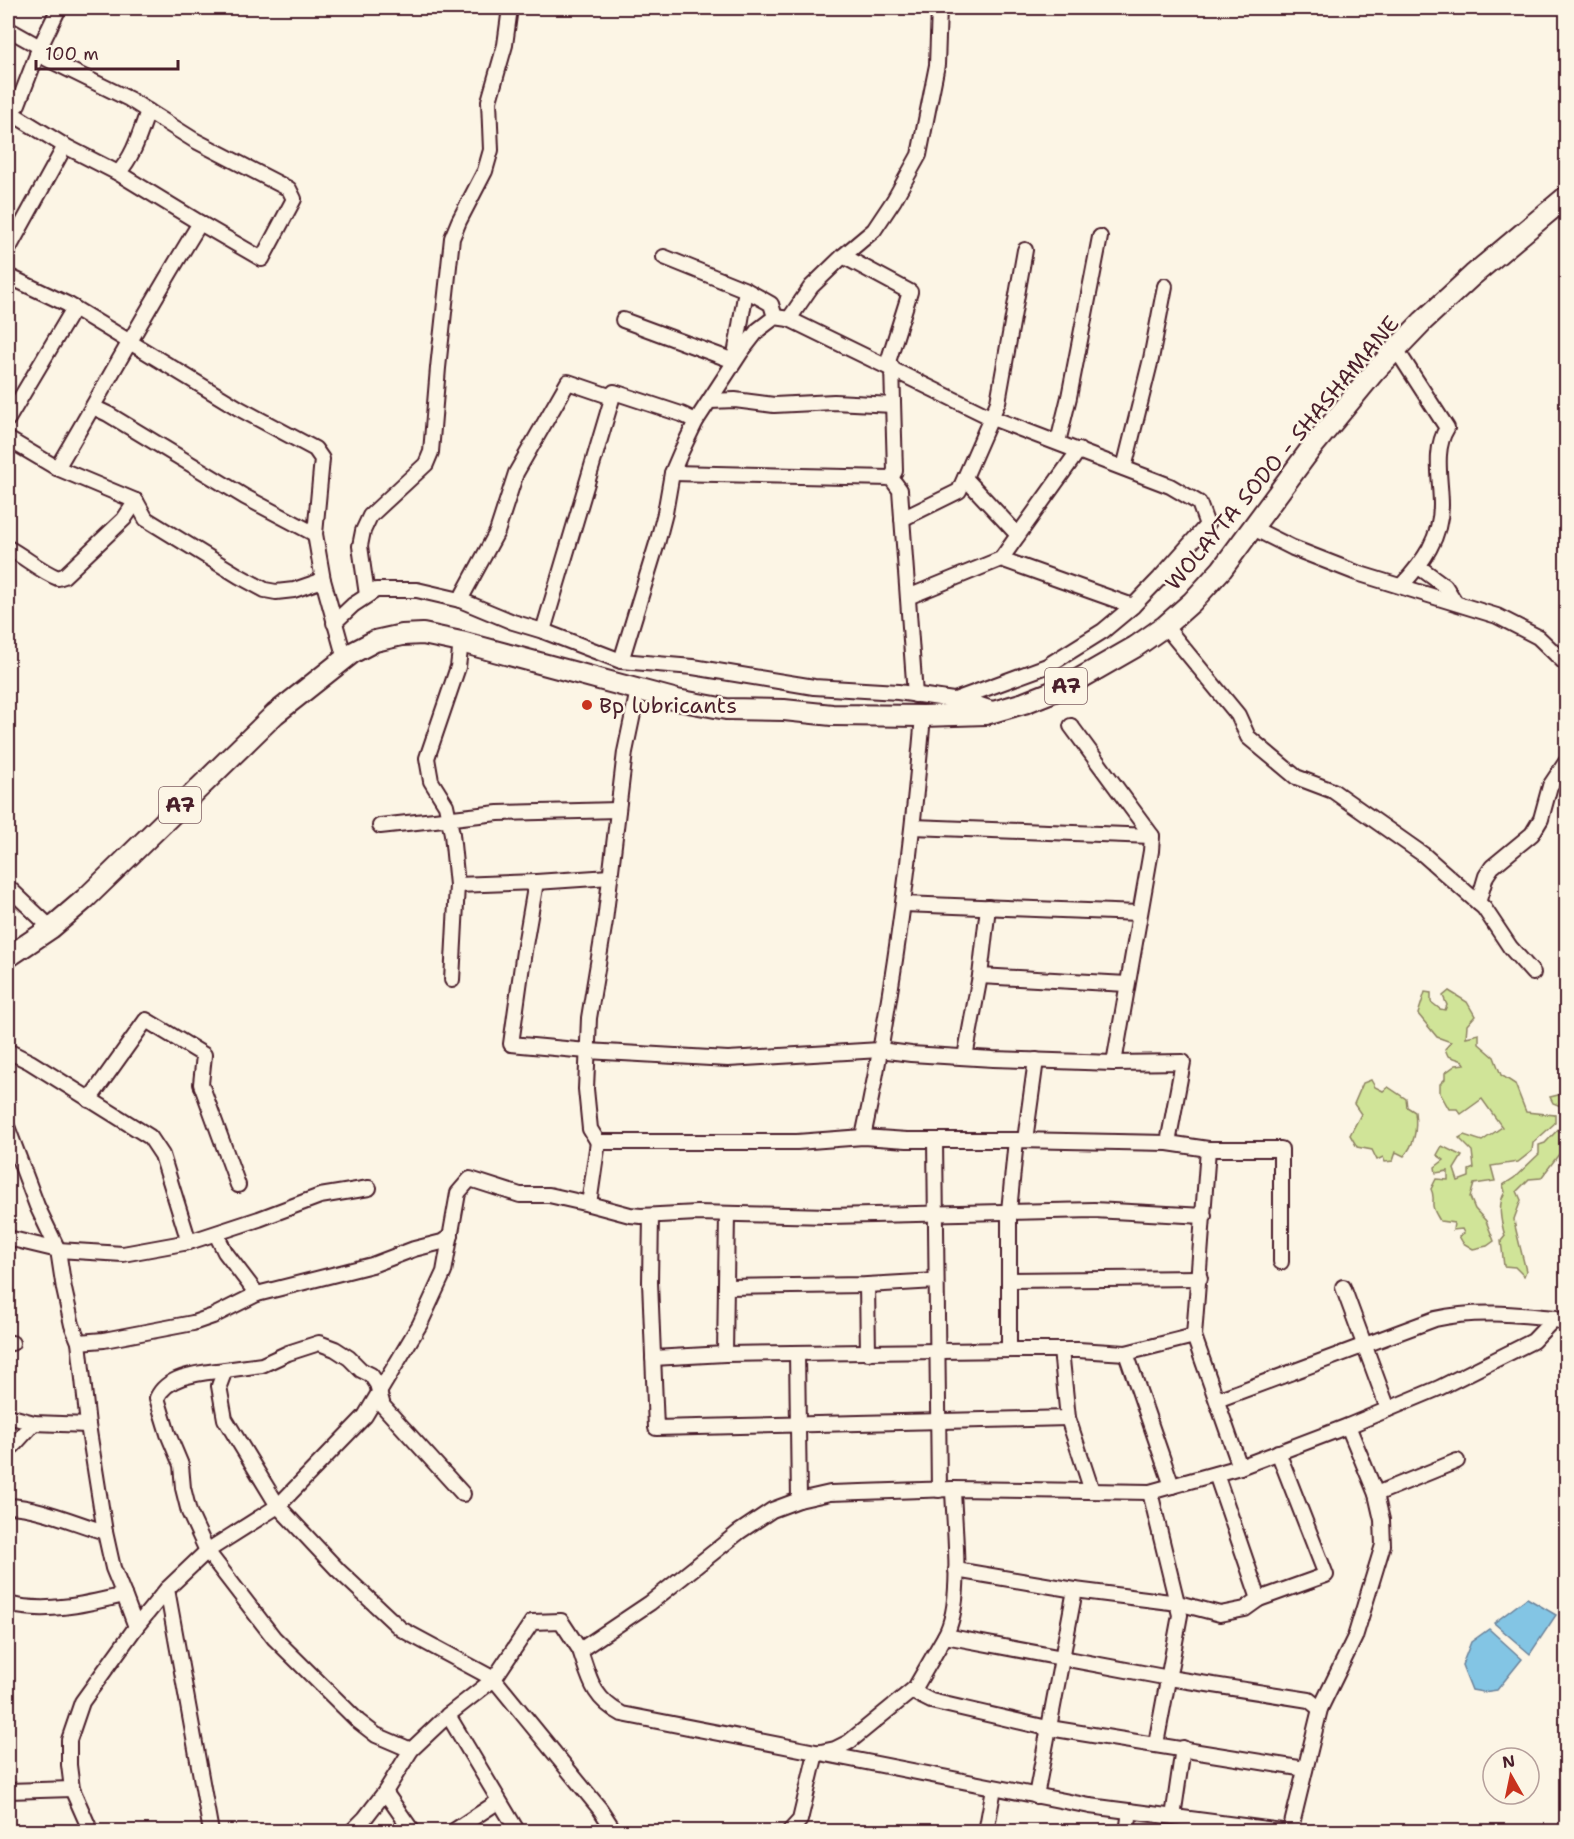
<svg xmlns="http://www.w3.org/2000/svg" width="1574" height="1839" font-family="'Shantell Sans',sans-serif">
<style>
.green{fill:#d0e498;stroke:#8d8262;stroke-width:1.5}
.water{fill:#83c5e4;stroke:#6c839a;stroke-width:1.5}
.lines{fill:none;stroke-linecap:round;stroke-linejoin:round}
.minor-casing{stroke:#4a1f2b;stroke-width:18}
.highway-casing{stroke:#4a1f2b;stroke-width:24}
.minor{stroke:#fcf5e5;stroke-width:14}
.highway{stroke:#fcf5e5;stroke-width:20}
.poi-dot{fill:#c8321e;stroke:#fcf5e5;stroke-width:2}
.labels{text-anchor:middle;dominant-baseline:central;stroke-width:5;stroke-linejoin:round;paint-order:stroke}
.shield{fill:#fcf5e5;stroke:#7f5f63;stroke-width:1.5}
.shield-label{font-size:21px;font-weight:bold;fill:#4a1f2b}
.street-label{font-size:22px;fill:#4a1f2b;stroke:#fcf5e5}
.poi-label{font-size:22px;fill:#4a1f2b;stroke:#fcf5e5;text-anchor:start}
</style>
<rect width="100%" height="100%" fill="#fcf5e5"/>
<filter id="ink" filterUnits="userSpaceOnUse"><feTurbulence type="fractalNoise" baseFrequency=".0167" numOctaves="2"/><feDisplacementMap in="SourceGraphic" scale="12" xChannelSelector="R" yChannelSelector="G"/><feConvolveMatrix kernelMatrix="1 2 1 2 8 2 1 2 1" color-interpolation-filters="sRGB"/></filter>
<g filter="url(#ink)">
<g class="green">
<path d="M1449,991L1467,1002L1475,1016L1467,1025L1466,1037L1479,1034V1044L1494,1057L1501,1075L1515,1084L1526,1112L1555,1115V1123L1533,1143L1532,1151L1518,1162L1491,1166L1495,1181L1474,1184L1470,1197L1475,1209L1486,1221L1494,1241L1487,1246L1473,1249L1463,1243L1459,1236L1464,1233L1462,1229L1453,1230L1454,1223L1440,1221C1437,1215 1432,1209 1433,1203C1433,1196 1434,1195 1431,1189L1436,1179L1448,1180V1171L1436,1173L1435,1167L1444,1160L1437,1155L1442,1146L1462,1156L1454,1169L1458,1181L1469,1177V1170L1474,1168L1472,1151L1459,1138L1464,1135L1482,1141L1502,1127L1482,1099L1461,1114L1457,1109H1449L1440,1093V1084L1445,1079V1073L1456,1065L1465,1064L1463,1061L1448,1056L1445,1049L1451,1042L1437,1037L1418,1014L1425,992L1431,993V1002L1440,1009L1445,1010L1447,1005L1443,996Z"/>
<path d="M1371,1080L1375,1087L1383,1091L1388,1087L1406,1099L1407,1107L1415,1112C1417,1127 1415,1144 1404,1156L1396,1152L1393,1161L1385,1162L1383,1157L1377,1160L1372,1150L1357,1147L1350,1135L1361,1114L1354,1104L1363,1083Z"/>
<path d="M1566,1093V1145L1541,1178L1529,1179L1517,1191L1521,1200L1514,1219L1515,1226L1526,1271L1524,1276L1515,1267L1504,1266L1501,1241L1505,1236C1501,1222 1497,1205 1505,1192L1503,1185L1514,1178L1539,1154V1145L1545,1143L1566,1121L1563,1107L1553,1103L1550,1097Z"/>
</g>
<g class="water">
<path d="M1527,1598L1556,1615L1530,1654L1494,1623Z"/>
<path d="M1489,1629L1522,1659L1497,1690L1483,1692L1472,1690L1462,1665L1471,1642Z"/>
</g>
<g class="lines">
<defs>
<g id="minor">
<path d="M8,29L40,47L18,104L8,113"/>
<path d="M40,47L59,8"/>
<path d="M37,54L129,99L194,140L289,189L294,199L262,259L200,223C150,303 105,387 57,468"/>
<path d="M8,111L65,146L118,173L200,223"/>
<path d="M118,173C134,156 140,133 148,111"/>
<path d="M8,250L65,146"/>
<path d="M843,256L910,292L887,365"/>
<path d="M664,257L746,290L771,304L775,317"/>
<path d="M8,276L69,305L240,409L315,449L322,459L315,534L323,580L345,659"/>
<path d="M789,319L811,287L843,256L874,230L894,200L919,155L937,65L939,8"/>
<path d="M623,320L734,361L746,290"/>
<path d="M1396,349L1447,428C1433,450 1441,480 1441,505C1441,538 1423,562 1402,585"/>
<path d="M710,401L735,400L774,405L834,402L893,405"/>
<path d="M93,407L108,414L245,497L315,534"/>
<path d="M8,419L74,308"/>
<path d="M8,439L57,468L136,501L146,519L239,576L265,590L276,592L294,590L323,580"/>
<path d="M1058,442L1069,397L1100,237"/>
<path d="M1124,468L1151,359L1165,286"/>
<path d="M672,473L891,478L900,490L915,695"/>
<path d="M891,478L895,471L892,367"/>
<path d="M965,478L1018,535"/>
<path d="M902,519L959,491L998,402L1025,250"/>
<path d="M1253,528L1293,548L1357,573L1497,616L1538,637L1566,664"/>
<path d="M8,548C25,557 40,571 58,578L64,576L124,519L136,501"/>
<path d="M1001,559L1133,606"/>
<path d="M1419,567L1445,586L1455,602"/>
<path d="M367,595L360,546L363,531L370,516L426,464L431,452L438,368L452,238L459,221L485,171L491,150L489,101L505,45L510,8"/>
<path d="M908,597L1001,559L1079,450"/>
<path d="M460,600L497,532L516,473L568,382L612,397"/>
<path d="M334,623L353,605L376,590H417L460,600L513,622L543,631L621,661L693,667L814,687L898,692L974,703L995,710"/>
<path d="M1165,626L1238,715L1248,737L1296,777L1333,791L1424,855L1484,908L1510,947L1533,973"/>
<path d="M543,631L614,392L681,414L696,421"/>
<path d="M461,642L458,667L427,758L431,781L446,805L452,834L457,885L536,882L524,951L511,1044L587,1051L728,1059L880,1050L911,1054L993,1059L1114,1063"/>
<path d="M621,661L658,540L665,513L672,473L681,452L696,421L741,352L758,330L775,317L789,319L992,418L1170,486L1199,503L1207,525L1160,578L1133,606L1103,631L1047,666L952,701"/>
<path d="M1071,726L1152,836L1151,851L1114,1063L1183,1062L1168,1143L1208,1149L1194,1336L1240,1467"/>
<path d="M380,826L498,813L618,810"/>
<path d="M913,827L1152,836"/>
<path d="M536,882L610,877"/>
<path d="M8,887L51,928"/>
<path d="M1478,903L1486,876L1492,867L1532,834L1541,819L1550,786L1566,762"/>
<path d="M903,904L1139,913"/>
<path d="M980,976L1127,984"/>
<path d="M452,980L457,885"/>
<path d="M8,1051L30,1062L150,1137L162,1155L189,1242"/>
<path d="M965,1057L980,976L988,907"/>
<path d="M89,1100L146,1020L204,1055L201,1084L238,1185"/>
<path d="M8,1129L37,1206L58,1250L64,1289L72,1325L79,1342L88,1425L105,1532L113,1568L124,1595"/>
<path d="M863,1137C893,998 911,858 923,716"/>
<path d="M935,1140L939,1490"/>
<path d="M1025,1140L1036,1060"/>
<path d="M598,1142L590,1129L586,1089L589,1018L605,921L625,752L638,690"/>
<path d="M1208,1149H1281V1262"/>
<path d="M589,1204L630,1215L641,1216L697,1213L829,1216L1094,1210L1204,1216"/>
<path d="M651,1216L650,1282L656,1428L1068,1418"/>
<path d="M216,1234L225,1252L257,1294L372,1265L414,1249L442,1242L451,1236"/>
<path d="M8,1238L58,1250L123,1254L189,1242L259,1219L320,1196L369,1188"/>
<path d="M1009,1280L1200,1278"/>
<path d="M867,1285L868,1353"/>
<path d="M727,1287L867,1285L936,1281"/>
<path d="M1343,1287L1388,1409"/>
<path d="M79,1342L104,1340L193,1323L213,1316L257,1294"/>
<path d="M8,1343H12"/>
<path d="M1009,1350V1211L1016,1140L1168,1143"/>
<path d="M1061,1350L1068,1418L1092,1491"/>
<path d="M797,1353L799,1500"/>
<path d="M1126,1353L1172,1486"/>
<path d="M725,1354L727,1214"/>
<path d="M653,1358L725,1354L1014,1350H1078L1126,1353L1194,1336"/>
<path d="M225,1370C202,1373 168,1374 157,1398L168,1434L181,1465L183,1488L189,1512L207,1551L274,1638L358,1721L376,1735L411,1750"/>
<path d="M1217,1400L1435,1319C1475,1310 1514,1314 1555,1318"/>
<path d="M8,1416L34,1423L88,1425"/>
<path d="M13,1446L34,1423"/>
<path d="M1150,1492L1180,1615L1156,1744"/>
<path d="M463,1494L383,1406L377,1384L371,1375L361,1370L349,1358L335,1349L319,1343L288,1353L262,1365L225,1370L219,1386L225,1419L278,1506L338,1570L401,1629L494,1679L600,1809L615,1832"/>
<path d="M1376,1494L1457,1461"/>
<path d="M8,1506C40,1507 74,1523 105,1532"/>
<path d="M956,1570L1075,1590L1036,1796"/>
<path d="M167,1589L211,1832"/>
<path d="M1075,1590L1178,1603L1220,1614L1245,1609L1259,1599L1216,1474"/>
<path d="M1259,1599L1326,1575L1278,1452"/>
<path d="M8,1604C46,1614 86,1604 124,1595L136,1627"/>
<path d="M945,1636C964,1603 954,1528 953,1489"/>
<path d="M580,1650C590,1680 593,1699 622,1714L1090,1806L1290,1832"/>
<path d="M915,1688L919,1695L931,1701L1043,1727L1305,1769"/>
<path d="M448,1715L518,1832"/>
<path d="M8,1791L72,1789"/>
<path d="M385,1792L413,1832"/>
<path d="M1173,1817L1183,1748"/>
<path d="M91,1832L72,1789L69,1765V1740L82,1702L136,1627L167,1589L207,1551L278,1506L365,1416L420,1324L444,1272L458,1193L470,1179L520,1195H549L589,1204L598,1142H797L863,1137L907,1140H1016"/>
<path d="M351,1832L365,1818L385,1792L411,1750L448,1715L494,1679L532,1622L561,1621L580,1650L650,1603L739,1532L772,1510L799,1500L830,1493L953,1489L1150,1492L1240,1467L1348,1426L1439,1388L1533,1341L1555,1318L1566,1325"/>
<path d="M452,1832L499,1801"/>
<path d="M789,1832L800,1820L816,1753L835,1749L849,1742L915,1688L945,1636L1169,1678L1309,1700L1320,1709"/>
<path d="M986,1832L994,1788"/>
<path d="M1127,1832L1130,1811"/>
<path d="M1290,1832L1320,1709L1355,1637L1383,1545L1382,1520L1376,1494L1348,1426"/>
</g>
<path id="highway" d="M8,957L51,928L85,899L275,714L352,653L375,641L402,635L423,634L461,642L677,700L726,709L784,710L832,715L923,716L986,714L1024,703L1067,686L1135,647L1165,626L1192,602L1222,569L1310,450L1375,371L1423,321L1473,275L1566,197"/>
</defs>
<use href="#minor" class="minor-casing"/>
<use href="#highway" class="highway-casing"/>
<use href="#minor" class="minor"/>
<use href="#highway" class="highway"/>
</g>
</g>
<circle class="poi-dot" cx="587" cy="705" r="6"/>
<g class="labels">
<g class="shield">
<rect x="1045" y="668" width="42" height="36" rx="4.5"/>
<rect x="159" y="787" width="42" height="36" rx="4.5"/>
</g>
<g class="shield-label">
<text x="1066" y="686">A7</text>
<text x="180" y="805">A7</text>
</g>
<g class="street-label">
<text transform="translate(1282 453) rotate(-50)">WOLAYTA SODO - SHASHAMANE</text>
</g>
<g class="poi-label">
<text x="599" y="705">Bp lubricants</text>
</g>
</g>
<rect width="1574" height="1839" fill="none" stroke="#fcf5e5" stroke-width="30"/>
<rect x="15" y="15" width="1544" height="1809" fill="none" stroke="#4a1f2b" stroke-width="2" filter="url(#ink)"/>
<g transform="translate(1511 1776) rotate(351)"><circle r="28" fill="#fcf5e5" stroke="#b59f9b" stroke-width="1.5"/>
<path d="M0-4.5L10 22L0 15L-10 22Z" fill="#c8321e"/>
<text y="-9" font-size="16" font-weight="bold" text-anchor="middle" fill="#4a1f2b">N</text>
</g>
<path d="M36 60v9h142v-9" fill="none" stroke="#4a1f2b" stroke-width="3"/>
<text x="45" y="60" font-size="18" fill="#4a1f2b" stroke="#fcf5e5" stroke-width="4.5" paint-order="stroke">100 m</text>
</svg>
